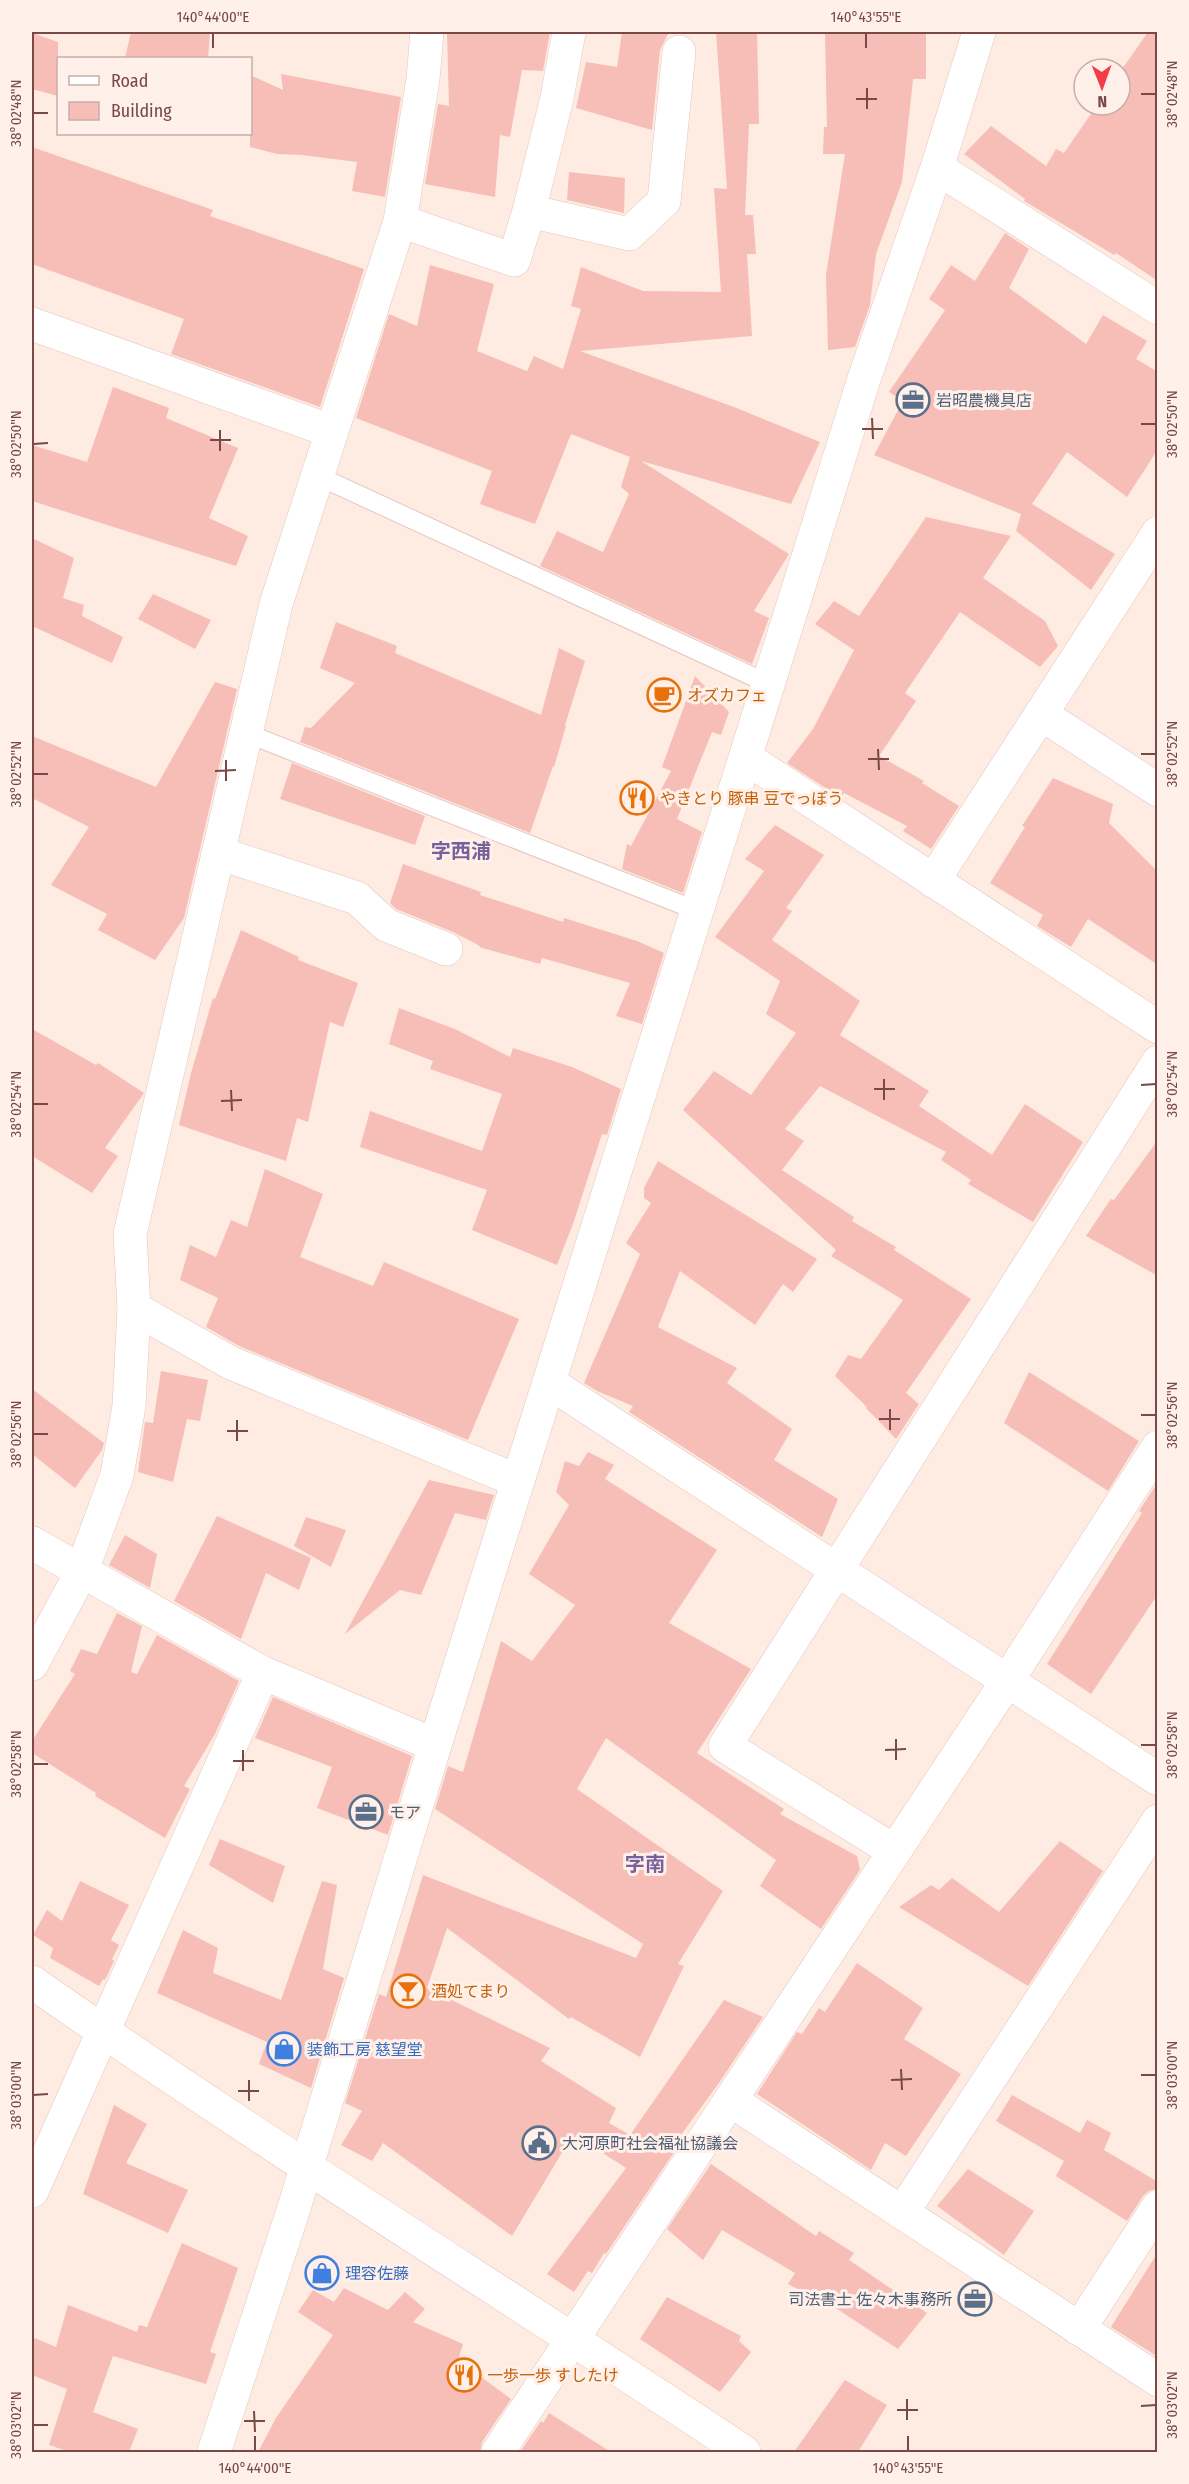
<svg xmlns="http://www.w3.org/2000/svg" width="1189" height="2484" font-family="'Fira Sans Condensed','Noto Sans JP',sans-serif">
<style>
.building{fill:#f6beb7}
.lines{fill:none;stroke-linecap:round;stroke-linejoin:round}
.lane-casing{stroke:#e5c6bf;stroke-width:20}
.street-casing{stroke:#e5c6bf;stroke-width:34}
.secondary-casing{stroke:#ebc4bc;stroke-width:34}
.lane{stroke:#fff;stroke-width:18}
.street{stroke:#fff;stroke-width:33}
.secondary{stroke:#fff;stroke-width:33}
.ticks{fill:none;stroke:#784946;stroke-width:2}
.labels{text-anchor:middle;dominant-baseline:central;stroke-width:6;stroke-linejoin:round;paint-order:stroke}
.service-label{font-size:16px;fill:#4e5e75;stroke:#fff1ea;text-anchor:start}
.food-label{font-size:16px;fill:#c56008;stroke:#fff1ea;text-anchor:start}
.shop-label{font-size:16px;fill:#366cbe;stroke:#fff1ea;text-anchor:start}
.quarter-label{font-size:20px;font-weight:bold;fill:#77619c;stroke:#fff1ea}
.neatline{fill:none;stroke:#784946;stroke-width:2}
.ticks-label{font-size:15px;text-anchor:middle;fill:#784946}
</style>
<rect width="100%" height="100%" fill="#feebe2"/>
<g class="building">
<path d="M131,32H210L208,58H125Z"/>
<path d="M447,32H550L543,71L522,70L510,137L500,135L495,197L425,184L438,104L449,106Z"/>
<path d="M622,32H669L660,50L652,130L576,108L586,62L617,67Z"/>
<path d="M716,32H757L759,124H749L745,215H753L756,254H747L752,336L580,351L734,407L820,442L791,504L641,461L789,554L754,611L769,618L752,664L540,566L557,531L603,552L629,494L621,487L630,457L571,434L535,524L480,504L492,471L356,418L389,314L417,326L430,265L494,284L477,351L527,371L534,356L563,369L581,309L571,306L581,267L643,291L721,292L714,188L727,189Z"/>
<path d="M825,32H926V79H913L902,182L876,254L870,305L855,347L828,350L826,275L845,154H823L824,127H827Z"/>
<path d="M1148,32H1158V281L1116,253L1114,255L1024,201L1025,199L964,154L991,126L1046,166L1056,149L1064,153L1097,105H1120V72Z"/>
<path d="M32,33L58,42V96L32,89Z"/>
<path d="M281,74L401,97L385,197L352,191L357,162L302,155L277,154L250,147V75L283,90Z"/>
<path d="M32,147L213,210L210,216L364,269L320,407L171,354L184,319L32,264Z"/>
<path d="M569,172L625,178L624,213L567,200Z"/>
<path d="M1005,233L1029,249L1009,288L1086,344L1103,315L1147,341L1136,359L1158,372V449L1127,497L1067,452L1032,504L1115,554L1091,590L1016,531L1021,514L874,455L903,401L889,392L945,310L929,299L951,265L975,281Z"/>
<path d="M113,387L169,408L166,418L238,448L209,518L248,536L236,566L32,501V445L87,462Z"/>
<path d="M926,517L1011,536L983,578L1045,621L1058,646L1040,667L960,612L905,693L916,701L879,756L924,781L922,783L959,806L931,849L903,831L907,826L844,793L841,798L787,763L813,729L854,650L815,624L834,601L859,616Z"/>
<path d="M32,538L74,558L63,598L84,605L82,616L123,637L112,663L32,626Z"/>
<path d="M153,594L211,620L195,649L138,619Z"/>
<path d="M336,622L397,646L395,653L541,715L559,648L585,661L565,725L566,726L554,767L553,766L530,833L300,742L305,727L311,728L355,683L320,668Z"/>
<path d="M695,676L729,712L721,735L712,732L677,819L702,832L683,893L622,869L627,844L631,846L671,771L662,767Z"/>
<path d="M215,682L237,689L184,918L155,960L98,930L107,914L51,885L89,827L32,798V736L156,787Z"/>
<path d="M292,763L425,816L415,845L280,799Z"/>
<path d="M1053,778L1113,804L1109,823L1158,872V965L1088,919L1071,947L1037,926L1043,915L990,883L1025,827L1022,826Z"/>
<path d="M775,825L824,855L786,908L792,911L772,940L860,1001L840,1035L929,1091L919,1106L992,1155L1025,1104L1083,1142L1033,1222L968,1184L971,1180L941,1160L946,1152L820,1086L785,1129L804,1141L782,1170L854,1217L852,1221L896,1247L894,1250L971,1299L906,1393L919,1404L896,1439L866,1408L867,1407L835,1376L848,1355L861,1359L903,1300L831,1256L836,1250L683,1110L714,1071L751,1095L796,1033L766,1014L780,981L715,937L764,871L745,859Z"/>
<path d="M403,864L481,892L480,895L563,922L564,918L637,941L664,953L642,1024L616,1016L630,983L542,958L540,964L479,947L480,946L453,932L396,909L390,903Z"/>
<path d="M241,930L299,957L298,960L358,983L343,1027L330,1022L308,1122L297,1118L286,1161L179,1125L191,1073L213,998L215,999Z"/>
<path d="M399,1008L455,1029L510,1057L513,1048L572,1067L621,1089L607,1135L602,1134L573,1224L557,1265L472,1230L487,1190L360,1147L370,1111L482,1151L502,1094L430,1069L433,1061L389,1044Z"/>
<path d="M32,1029L96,1065L98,1063L144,1093L105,1148L118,1156L92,1193L32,1156Z"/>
<path d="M1158,1140V1276L1086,1236L1111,1199L1114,1200Z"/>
<path d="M658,1161L817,1259L793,1292L783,1284L755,1325L680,1271L658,1327L737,1368L727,1383L792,1429L774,1460L838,1499L822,1537L629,1412L633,1406L597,1391L584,1383L640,1254L626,1243L651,1203L644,1198V1188Z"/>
<path d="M265,1169L323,1194L300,1257L373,1286L384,1262L519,1319L468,1440L239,1346L206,1327L218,1298L180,1280L190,1245L216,1257L231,1220L247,1227Z"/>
<path d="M161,1371L208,1380L200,1421L187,1419L173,1482L138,1472L145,1422L153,1423Z"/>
<path d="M1029,1372L1139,1441L1108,1491L1004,1423Z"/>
<path d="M32,1389L104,1443L102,1450L75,1488L32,1454Z"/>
<path d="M588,1452L614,1465L605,1479L717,1550L669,1623L751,1669L697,1753L784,1809L780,1814L857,1856L860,1870L821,1929L760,1886L776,1860L606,1738L577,1789L723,1891L678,1964L684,1966L640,2057L571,2017L569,2019L447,1928L427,1988L550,2048L541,2061L616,2108L609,2123L630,2135L724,2000L763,2017L719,2083L678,2139L680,2143L606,2254L604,2253L592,2273L588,2271L574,2292L547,2274L626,2168L598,2150L572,2136L512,2236L383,2143L372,2161L341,2145L362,2111L345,2103L379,1994L386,1997L423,1875L636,1958L643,1944L435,1809L448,1766L463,1772L501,1641L532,1661L575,1605L529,1574L569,1505L556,1492L565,1461L579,1466Z"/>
<path d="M429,1480L494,1495L486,1520L455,1513L421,1595L400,1590L345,1634Z"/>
<path d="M1158,1482V1594L1091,1694L1047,1664L1142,1513L1139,1511Z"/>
<path d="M217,1516L311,1558L299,1590L266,1573L241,1639L174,1601Z"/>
<path d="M306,1517L346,1530L331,1567L294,1546Z"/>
<path d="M125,1535L157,1554L150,1588L109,1565Z"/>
<path d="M117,1613L142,1626L131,1672L137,1674L157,1635L239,1681L215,1734L184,1786L190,1789L165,1838L95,1796L96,1793L32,1753V1741L75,1674L70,1671L81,1649L97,1654Z"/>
<path d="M273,1697L412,1756L388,1835L317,1808L332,1767L255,1738Z"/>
<path d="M220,1839L285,1866L273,1903L209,1865Z"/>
<path d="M1060,1841L1103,1871L1028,1986L899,1907L931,1885L939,1890L952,1878L999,1912Z"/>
<path d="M80,1881L129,1905L111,1940L119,1945L112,1959L114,1961L105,1980L103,1979L99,1986L50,1958L53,1948L33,1935L47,1910L62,1921Z"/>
<path d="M322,1881L337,1885L323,1969L344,1978L311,2088L259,2064L267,2042L157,1993L183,1930L218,1948L213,1973L281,2000Z"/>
<path d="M857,1963L923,2008L904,2039L961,2074L906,2156L885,2143L871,2170L757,2094L797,2032L802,2034L819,2008L825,2012Z"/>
<path d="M1012,2095L1080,2133L1087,2120L1111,2133L1104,2150L1158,2182V2189L1149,2191L1143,2196L1127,2221L1056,2176L1064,2161L996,2121Z"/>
<path d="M114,2105L147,2124L126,2163L188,2190L168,2233L83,2194Z"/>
<path d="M711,2164L816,2236L819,2231L854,2253L849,2260L927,2313L898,2349L822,2299L820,2301L788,2284L795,2273L722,2230L703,2260L667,2229Z"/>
<path d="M968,2169L1034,2211L1004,2255L937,2206Z"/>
<path d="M182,2243L238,2268L210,2352L216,2354L206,2384L113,2356L93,2412L138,2429L129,2452H70L49,2445L67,2389L32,2375V2337L56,2347L68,2305L137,2332L139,2325L147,2327Z"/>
<path d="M1158,2252V2357L1111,2327Z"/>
<path d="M344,2288L388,2310L405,2292L425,2309L413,2322L463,2344L458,2360L511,2399L482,2442L480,2452H258L276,2418L333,2335L298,2312L313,2290L334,2302Z"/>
<path d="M667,2297L741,2336L739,2341L751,2352L720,2392L640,2339Z"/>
<path d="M845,2380L887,2405L858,2452H794Z"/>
<path d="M549,2413L611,2452H520L541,2421L543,2423Z"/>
</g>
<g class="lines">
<defs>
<g id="lane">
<path d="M318,476L769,684"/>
<path d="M246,733L698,911"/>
</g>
<g id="street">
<path d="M569,32L557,98L529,211L629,234L664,201L679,52"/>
<path d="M937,168L1158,308"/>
<path d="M400,221L514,260L529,211"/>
<path d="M32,324L331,431"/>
<path d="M1041,714L1158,790"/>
<path d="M746,758L1158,1027"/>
<path d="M218,853L357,898L386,925L446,949"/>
<path d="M933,881L1158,533"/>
<path d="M134,1308L231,1363L518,1481"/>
<path d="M550,1383L1158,1779"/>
<path d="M32,1543L263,1673L435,1745"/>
<path d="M32,1664L81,1573L117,1475L129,1406L134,1308L130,1234L276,604L400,221L423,79L427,32"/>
<path d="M894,1851L725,1746L1158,1062"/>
<path d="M730,2100L1158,2380"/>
<path d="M32,2191L263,1673"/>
<path d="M902,2213L1158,1821"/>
<path d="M1079,2329L1158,2207"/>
<path d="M214,2452L294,2208L435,1745L864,379L937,168L979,32"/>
<path d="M498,2452L1007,1681L1158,1447"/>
</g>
<path id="secondary" d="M32,1982C265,2145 507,2294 744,2452"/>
</defs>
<use href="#lane" class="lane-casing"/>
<use href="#street" class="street-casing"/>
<use href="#secondary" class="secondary-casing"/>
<use href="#lane" class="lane"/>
<use href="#street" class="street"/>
<use href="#secondary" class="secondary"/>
</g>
<path class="ticks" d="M213,33V48M866,33V48M867,88V109M1141,94H1156M856,99H877M33,113H48M872,418L873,439M1141,424H1156M862,429H883M220,430V451M210,440H231M33,444L48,443M878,749L879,770M1141,754H1156M868,759H889M226,760V781M215,771L236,770M33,774H48M884,1079V1100M1141,1085L1156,1084M874,1089H895M231,1090L232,1111M221,1101L242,1100M33,1104H48M890,1409V1430M1141,1415H1156M879,1419H900M237,1420V1441M227,1431H248M33,1434H48M896,1739V1760M1141,1745H1156M243,1750V1771M885,1750L906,1749M233,1761H254M33,1764H48M901,2069L902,2090M1141,2075H1156M249,2080V2101M891,2080L912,2079M238,2091H259M33,2095L48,2094M907,2399V2420M1141,2406L1156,2405M897,2410H918M254,2411L255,2432M244,2421H265M33,2425H48M255,2436V2451M908,2436V2451"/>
<defs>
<symbol id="office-ring" viewBox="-11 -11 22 22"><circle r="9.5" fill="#fff1ea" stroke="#5c6f8a" stroke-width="1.5"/><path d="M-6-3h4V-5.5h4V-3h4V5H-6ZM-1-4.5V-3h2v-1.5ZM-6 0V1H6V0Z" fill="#5c6f8a"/></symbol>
<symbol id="cafe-ring" viewBox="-11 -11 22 22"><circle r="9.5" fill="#fff1ea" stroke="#e8710a" stroke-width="1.5"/><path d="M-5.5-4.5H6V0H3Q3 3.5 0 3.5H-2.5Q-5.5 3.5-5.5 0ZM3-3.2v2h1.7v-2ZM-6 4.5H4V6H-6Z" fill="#e8710a"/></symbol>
<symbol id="restaurant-ring" viewBox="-11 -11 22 22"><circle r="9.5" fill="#fff1ea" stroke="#e8710a" stroke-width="1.5"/><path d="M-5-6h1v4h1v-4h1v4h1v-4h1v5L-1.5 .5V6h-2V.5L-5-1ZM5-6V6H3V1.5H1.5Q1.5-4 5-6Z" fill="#e8710a"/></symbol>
<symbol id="bar-ring" viewBox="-11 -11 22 22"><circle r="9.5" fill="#fff1ea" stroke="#e8710a" stroke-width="1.5"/><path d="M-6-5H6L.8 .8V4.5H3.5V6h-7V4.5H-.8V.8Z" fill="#e8710a"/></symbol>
<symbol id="shop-ring" viewBox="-11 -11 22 22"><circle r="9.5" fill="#fff1ea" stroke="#3f7fe0" stroke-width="1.5"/><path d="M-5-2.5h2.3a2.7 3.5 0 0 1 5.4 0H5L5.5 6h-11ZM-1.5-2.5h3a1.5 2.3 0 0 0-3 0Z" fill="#3f7fe0"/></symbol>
<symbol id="civic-ring" viewBox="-11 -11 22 22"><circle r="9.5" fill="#fff1ea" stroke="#5c6f8a" stroke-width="1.5"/><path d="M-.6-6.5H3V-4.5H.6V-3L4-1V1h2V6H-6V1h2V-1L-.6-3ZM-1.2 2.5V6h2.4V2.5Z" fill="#5c6f8a"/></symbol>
</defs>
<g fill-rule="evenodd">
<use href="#office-ring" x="894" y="381" width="38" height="38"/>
<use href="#cafe-ring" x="645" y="676" width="38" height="38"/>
<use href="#restaurant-ring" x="618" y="779" width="38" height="38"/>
<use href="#office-ring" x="347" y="1793" width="38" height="38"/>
<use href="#bar-ring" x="389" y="1972" width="38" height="38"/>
<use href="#shop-ring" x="265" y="2030" width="38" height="38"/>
<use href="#civic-ring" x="520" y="2124" width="38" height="38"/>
<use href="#shop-ring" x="303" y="2254" width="38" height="38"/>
<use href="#office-ring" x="956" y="2280" width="38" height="38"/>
<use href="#restaurant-ring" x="445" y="2356" width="38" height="38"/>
</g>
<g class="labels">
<g class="service-label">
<text x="936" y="400">岩昭農機具店</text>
<text x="389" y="1812">モア</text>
<text x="562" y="2143">大河原町社会福祉協議会</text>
<text x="952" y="2299" text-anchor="end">司法書士 佐々木事務所</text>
</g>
<g class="food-label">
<text x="687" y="695">オズカフェ</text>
<text x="660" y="798">やきとり 豚串 豆でっぽう</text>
<text x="431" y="1991">酒処てまり</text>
<text x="487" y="2375">一歩一歩 すしたけ</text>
</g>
<g class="shop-label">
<text x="307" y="2049">装飾工房 慈望堂</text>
<text x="345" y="2273">理容佐藤</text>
</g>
<g class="quarter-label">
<text x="461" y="851">字西浦</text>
<text x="645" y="1864">字南</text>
</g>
</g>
<rect width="1189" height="2484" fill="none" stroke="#fff1ea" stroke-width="66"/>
<rect x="57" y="57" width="195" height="78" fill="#fff1ea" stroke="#c9aea8" stroke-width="1.5"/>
<rect x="69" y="76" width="30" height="9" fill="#ffffff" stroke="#c9aea8" stroke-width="1.5"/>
<text x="111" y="87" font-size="18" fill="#784946">Road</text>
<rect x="69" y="102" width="30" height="18" fill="#f6beb7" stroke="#c9aea8" stroke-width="1.5"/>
<text x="111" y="117" font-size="18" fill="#784946">Building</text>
<g transform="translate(1102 87) rotate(179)"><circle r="28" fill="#fff1ea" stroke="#c9aea8" stroke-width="1.5"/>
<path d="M0-4.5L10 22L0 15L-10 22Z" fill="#f33c49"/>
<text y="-9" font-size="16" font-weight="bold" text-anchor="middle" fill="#784946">N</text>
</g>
<rect x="33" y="33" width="1123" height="2418" class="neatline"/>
<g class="ticks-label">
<text x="213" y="22">140°44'00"E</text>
<text x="866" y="22">140°43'55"E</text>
<text transform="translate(1172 94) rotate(-90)" y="5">38°02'48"N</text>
<text transform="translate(16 113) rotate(-90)" y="5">38°02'48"N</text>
<text transform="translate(1172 424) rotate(-90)" y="5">38°02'50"N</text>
<text transform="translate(16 444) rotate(-90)" y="5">38°02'50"N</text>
<text transform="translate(1172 754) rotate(-90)" y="5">38°02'52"N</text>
<text transform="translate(16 774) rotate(-90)" y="5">38°02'52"N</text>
<text transform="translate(1172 1084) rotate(-90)" y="5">38°02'54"N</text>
<text transform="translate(16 1104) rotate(-90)" y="5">38°02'54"N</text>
<text transform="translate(1172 1415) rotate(-90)" y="5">38°02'56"N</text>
<text transform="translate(16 1434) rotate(-90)" y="5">38°02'56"N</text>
<text transform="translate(1172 1745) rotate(-90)" y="5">38°02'58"N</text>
<text transform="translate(16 1764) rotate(-90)" y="5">38°02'58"N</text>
<text transform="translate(1172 2075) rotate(-90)" y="5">38°03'00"N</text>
<text transform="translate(16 2095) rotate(-90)" y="5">38°03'00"N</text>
<text transform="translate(1172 2405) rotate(-90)" y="5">38°03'02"N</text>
<text transform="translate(16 2425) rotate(-90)" y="5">38°03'02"N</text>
<text x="255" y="2473">140°44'00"E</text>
<text x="908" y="2473">140°43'55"E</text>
</g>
</svg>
